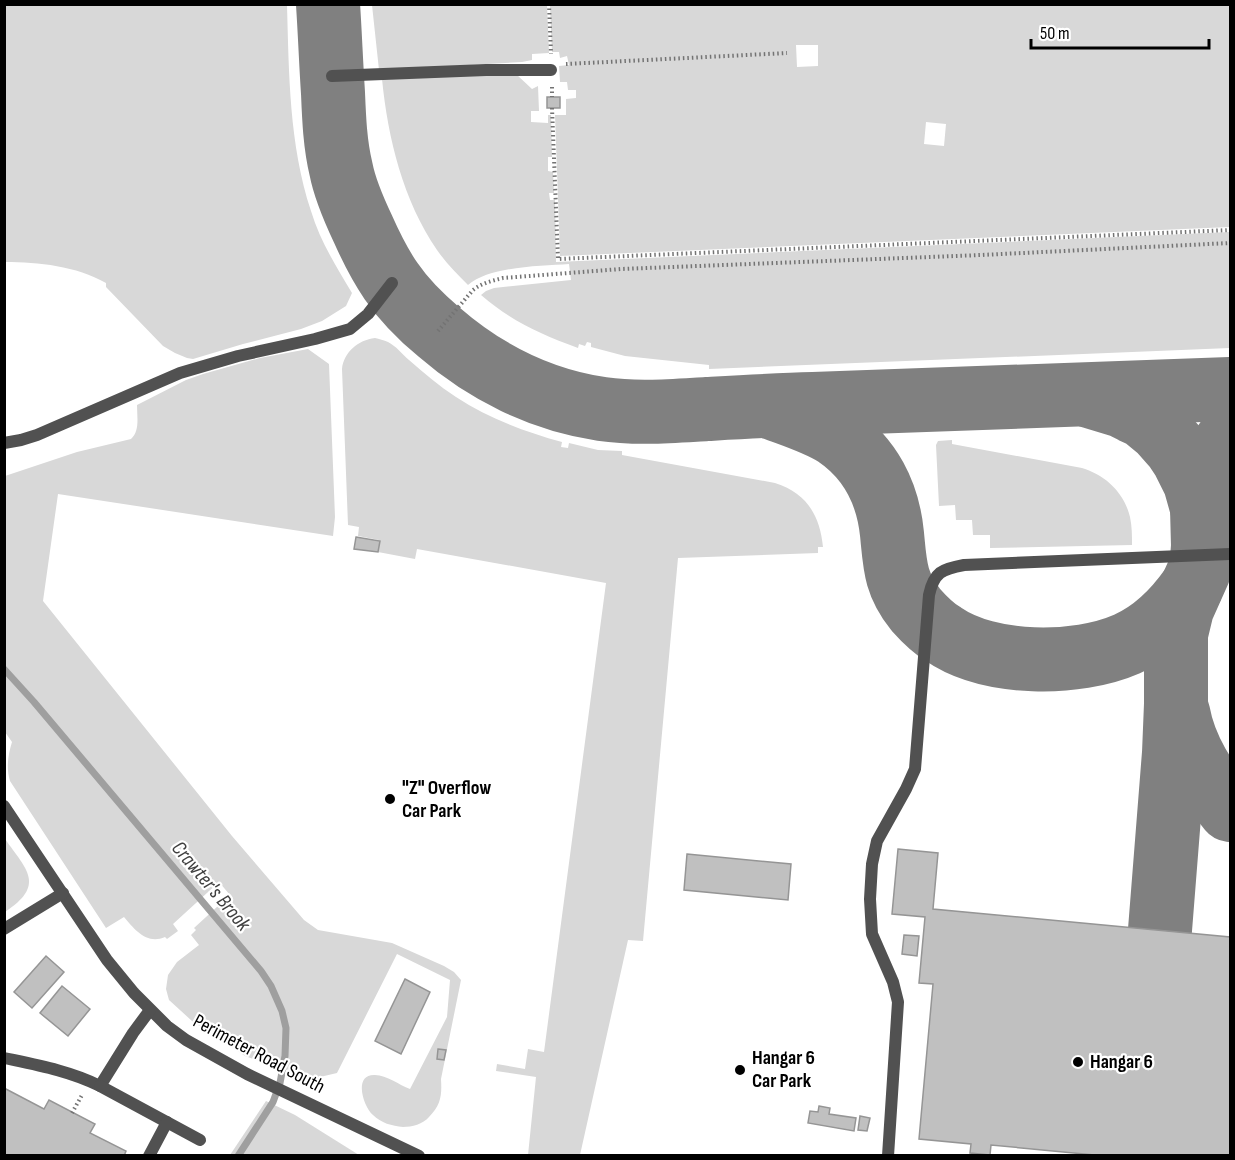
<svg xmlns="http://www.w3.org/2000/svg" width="1235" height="1160" font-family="'Sofia Sans Condensed',sans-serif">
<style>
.green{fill:#d8d8d8;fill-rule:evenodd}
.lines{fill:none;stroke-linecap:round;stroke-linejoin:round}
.stream{stroke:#9f9f9f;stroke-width:7}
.taxiway{stroke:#808080;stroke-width:64}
.building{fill:#c0c0c0;stroke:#959595;stroke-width:1.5}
.path{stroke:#737373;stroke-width:4;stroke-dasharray:1.5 3;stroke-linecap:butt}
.lane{stroke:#515151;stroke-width:12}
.poi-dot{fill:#000;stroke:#fff;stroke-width:2}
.labels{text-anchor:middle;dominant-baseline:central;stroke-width:4.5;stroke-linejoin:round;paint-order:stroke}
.poi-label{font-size:20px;font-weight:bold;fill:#000;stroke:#fff;text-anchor:start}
.street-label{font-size:20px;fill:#000;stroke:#fff}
.water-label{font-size:21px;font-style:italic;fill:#404040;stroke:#fff}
</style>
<rect width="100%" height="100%" fill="#fff"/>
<g class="green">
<path d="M4,5H287C289,74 289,144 311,211C320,241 336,266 352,293L346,306L322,321L301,329L243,344L193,359L187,358L175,353L163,346L106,287V283C76,266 39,262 5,262Z"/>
<path d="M372,5H547L549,53L532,54V60L522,62L379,70Z"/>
<path d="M550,5H1230V227L560,256L555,115H566V99L576,98V90H568L567,82H560L559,66L569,65L567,56L560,58L559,52H552ZM818,45V66L797,67L796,45ZM926,122L946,124L944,146L924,144Z"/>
<path d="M516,74L532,89L538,86L539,111H531V122L548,123V115H551L552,157H548V171L553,172L554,193H549L550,200H555L556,262L1230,232V348L709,369V365L625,356L591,347V343L587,342L585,346L579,344L578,348C540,334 511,321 481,295L486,291L494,288L571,280L569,264C541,266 490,266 468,285C457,274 446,263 437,250C403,200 388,139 382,79Z"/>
<path d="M375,338C379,339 384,340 388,342C396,346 402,354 409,360C424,373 439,386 456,397C488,418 525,432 562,442L561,447L568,448L569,443L598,450L622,451V455L775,483C807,493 820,516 823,547H818V553L678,558L643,941L628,940L580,1155H528L536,1077L496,1071L497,1064L525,1069L528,1049L544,1052L606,583L417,549L415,559L378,552L379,540L358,536L359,527L348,525L342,369C344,352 358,340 375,338Z"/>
<path d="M308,349L329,364L335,517L333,536L58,494L43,601L232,836L304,920L318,930L392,943L444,966L454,972L461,980L441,1079C442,1095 441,1105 429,1117C423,1124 412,1127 403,1127C392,1126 381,1123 373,1115C363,1106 353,1074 375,1075C387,1075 399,1085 410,1089L447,1017L450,980L397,954L337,1073L307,1080L276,1065L256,1060L245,1056L192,1021L169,1000L166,989L168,975L177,962L199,945L191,935L196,930L194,928L230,895L219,882L173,924L178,931L167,939L165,937C147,945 135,930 124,917L106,928L10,781C6,768 8,755 12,742L5,732V476L77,452L131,439C140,431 137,417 137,405L186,380L203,374L260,358Z"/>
<path d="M952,440V444L1082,468C1105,475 1124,492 1130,517C1132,526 1132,536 1132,545L990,548V535H973L972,520H956L955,505L939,506L936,445L938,441Z"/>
<path d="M5,839C27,870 46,885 5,912Z"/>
<path d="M266,1101L295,1115L359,1155H230Z"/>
</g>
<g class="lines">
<path class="stream" d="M4,669L34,702L261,971L271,986L282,1011L286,1028L285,1056L280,1083L273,1102L238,1156"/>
<g class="taxiway">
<path d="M328,4C330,34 331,63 333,93C334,118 335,144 341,169C345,190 354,210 363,229C371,247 380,265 391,281C404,300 421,317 439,332C485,372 541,400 602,409C637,414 672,411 707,409C743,407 778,405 813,404C952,400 1091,395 1230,389"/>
<path d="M1089,396L1122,406L1132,411L1143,416L1160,430L1175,447L1183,459L1195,483L1202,508L1203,546L1202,559L1199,571L1182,609L1176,634V704L1174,753L1160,930"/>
<path d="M773,408C794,416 817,423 836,435C870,458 888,493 892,534C895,565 895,584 916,610C924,619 933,628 943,634C989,666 1077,666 1127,644C1154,632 1174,612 1191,588"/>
<path d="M1202,508C1203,481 1214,457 1230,436"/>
<path d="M1178,712C1185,751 1206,780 1230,810"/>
</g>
</g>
<g class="building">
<rect x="547" y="97" width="13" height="11"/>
<path d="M356,537L380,541L378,552L354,549Z"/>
<path d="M898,849L938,853L933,909L1230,937V1156H1105L991,1145L990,1155L970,1153L971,1144L919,1139L933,984L919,983L925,917L892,914Z"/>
<path d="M687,854L791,864L788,900L684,890Z"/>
<path d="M904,935L919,936L917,956L902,954Z"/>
<path d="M46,956L64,972L32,1008L14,992Z"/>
<path d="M405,979L430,992L401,1054L375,1041Z"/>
<path d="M62,986L90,1009L68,1036L40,1013Z"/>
<path d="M438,1049L446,1050L444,1060L437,1059Z"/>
<path d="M4,1088L44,1109L49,1100L95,1124L90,1133L126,1151L124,1156L4,1155Z"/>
<path d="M819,1106L830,1108L829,1114L856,1118L854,1131L808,1123L810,1111L818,1112Z"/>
<path d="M860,1116L870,1118L867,1131L858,1130Z"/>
</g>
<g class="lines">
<g class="path">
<path d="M549,4L551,54"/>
<path d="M566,64L787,53"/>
<path d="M552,87V97"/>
<path d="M552,108L558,259L1230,230"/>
<path d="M438,331L473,290C482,283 491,281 503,278L621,269L981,255L1230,243"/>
<path d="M72,1113L82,1095"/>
</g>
<g class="lane">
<path d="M332,76L486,70H551"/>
<path d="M4,443L21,440L37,435L180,373L238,356L315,339L350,329L368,314L392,283"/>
<path d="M4,806L107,960L134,993L167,1026L186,1040L247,1074L419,1156"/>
<path d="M4,929L63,893"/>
<path d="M4,1058C37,1065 70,1071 100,1086L133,1033L150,1010"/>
<path d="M100,1086L200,1140"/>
<path d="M149,1156L167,1122"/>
<path d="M888,1156L898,1002L893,982L872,934L870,899L872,864L877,841L906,789L915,769L929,595C934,572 942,569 964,565L1230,554"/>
</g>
</g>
<g class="poi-dot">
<circle cx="390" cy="799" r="6"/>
<circle cx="1078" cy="1062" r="6"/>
<circle cx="740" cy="1070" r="6"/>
</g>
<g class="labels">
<g class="poi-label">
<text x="402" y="788">"Z" Overflow<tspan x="402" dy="23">Car Park</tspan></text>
<text x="752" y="1058">Hangar 6<tspan x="752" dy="23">Car Park</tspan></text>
<text x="1090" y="1062">Hangar 6</text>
</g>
<g class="street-label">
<text transform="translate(259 1054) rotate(28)">Perimeter Road South</text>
</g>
<g class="water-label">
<text transform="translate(211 886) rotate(50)">Crawter's Brook</text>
</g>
</g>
<rect width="1235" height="1160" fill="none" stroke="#000000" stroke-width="12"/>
<path d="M1031 39v9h178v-9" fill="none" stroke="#000000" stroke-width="3"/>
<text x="1040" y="39" font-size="18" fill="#000000" stroke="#ffffff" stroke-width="4.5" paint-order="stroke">50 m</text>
</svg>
